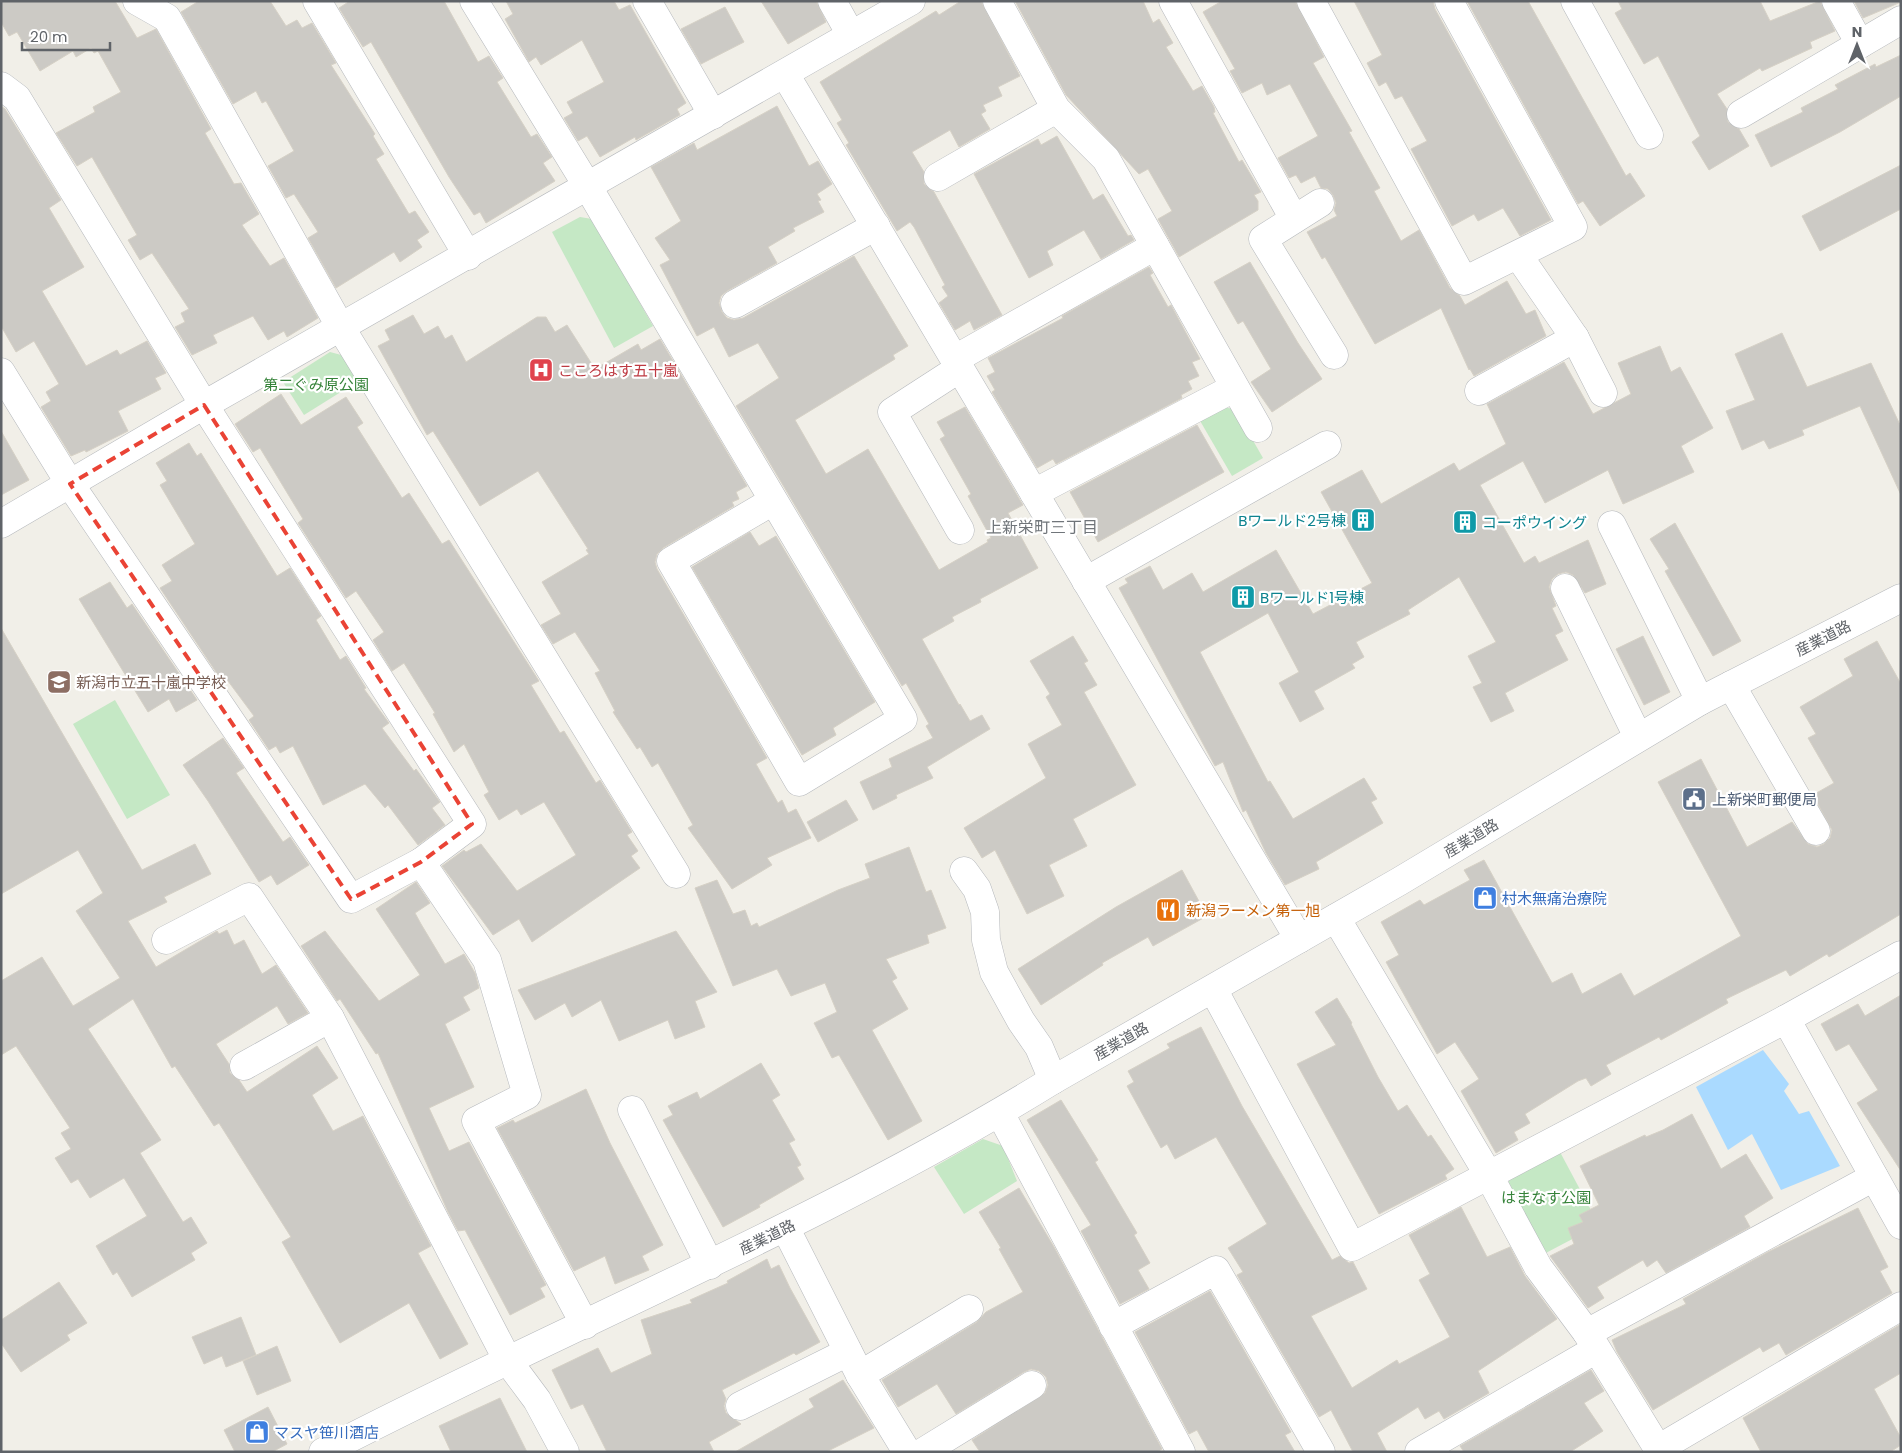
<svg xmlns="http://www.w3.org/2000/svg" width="1902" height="1453" font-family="Poppins,'Noto Sans JP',sans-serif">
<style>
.green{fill:#c5e8c5}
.water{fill:#aadaff}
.building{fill:#cccac5;stroke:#d6d1c6}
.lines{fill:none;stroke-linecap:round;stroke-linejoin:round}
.minor-casing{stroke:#b5b8bc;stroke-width:29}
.minor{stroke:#fff;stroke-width:28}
.marked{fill:none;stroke:#ea4335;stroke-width:4;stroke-dasharray:10 6;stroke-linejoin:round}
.labels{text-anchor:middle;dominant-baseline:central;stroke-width:4.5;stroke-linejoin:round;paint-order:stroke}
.health-label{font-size:15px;fill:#be3a42;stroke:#fff;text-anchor:start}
.park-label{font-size:15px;fill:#348238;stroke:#fff}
.culture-label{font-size:15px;fill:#0d838f;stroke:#fff;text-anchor:start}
.street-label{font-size:15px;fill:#5f6368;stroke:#fff}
.education-label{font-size:15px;fill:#785e54;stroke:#fff;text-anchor:start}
.service-label{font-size:15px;fill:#4e5e75;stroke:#fff;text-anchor:start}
.shop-label{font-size:15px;fill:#366cbe;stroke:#fff;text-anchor:start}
.food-label{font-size:15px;fill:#c56008;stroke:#fff;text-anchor:start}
.neighbourhood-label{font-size:16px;fill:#70757a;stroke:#fff}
</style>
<rect width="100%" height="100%" fill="#f1efe8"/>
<g class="green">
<path d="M580,217L592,219L653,326L614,348L552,232Z"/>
<path d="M330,352L345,356L360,380L304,415L283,382Z"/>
<path d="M1221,407L1235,409L1263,458L1232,476L1199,419Z"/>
<path d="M115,700L170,795L127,819L73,724Z"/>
<path d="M983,1139L1003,1146L1017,1181L964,1214L934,1167Z"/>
<path d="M1560,1152L1599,1225L1542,1255L1505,1190L1510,1179Z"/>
</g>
<path class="water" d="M1763,1050L1789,1084L1784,1091L1799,1114L1809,1111L1840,1166L1781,1190L1752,1134L1728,1150L1696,1087Z"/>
<g class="building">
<path d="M1,1H115L137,38L156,29L211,129L205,133L234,184L241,183L259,214L242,225L270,266L284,258L318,318L287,337L284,331L268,340L253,316L213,335L217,343L192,355L175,327L185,322L181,313L189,309L152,253L140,260L128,240L137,235L92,157L77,166L56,133L95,112L93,107L121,92L98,51L94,53L91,48L76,57L73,51L40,71L17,32L9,36L1,22Z"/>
<path d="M199,1H270L286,26L297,20L302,28L312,23L336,63L331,65L375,134L373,136L384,154L376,159L409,214L415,211L429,232L417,240L422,247L400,262L394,252L336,288L308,238L318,232L294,194L286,198L268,166L294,151L266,101L262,103L256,91L233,104L181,12Z"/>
<path d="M350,1H444L478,62L489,56L503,78L497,82L531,137L537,134L552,157L543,163L555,181L486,223L480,212L474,215L449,177L371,42L363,47L339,8Z"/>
<path d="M506,1H614L619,10L630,5L686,103L677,109L680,115L636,140L635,137L600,157L587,136L578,141L564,118L573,113L567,102L604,82L582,40L541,65L536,57L529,62L505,19L513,14Z"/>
<path d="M761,1H816L826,22L788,44Z"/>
<path d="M961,1H981L1020,76L998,87L1002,96L983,105L986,111L981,114L990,129L959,147L950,130L912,152L924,172V184L934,192L1002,315L974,330L970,321L955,330L939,303L948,296L942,287L945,285L914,227L910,222L897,231L846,145L849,143L837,123L842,120L820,82L936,11L939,15Z"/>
<path d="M1015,1H1143L1153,23L1159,19L1173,43L1166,47L1193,91L1202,86L1214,107L1215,112L1213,113L1239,162L1242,160L1261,192L1254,195L1258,201V210L1179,257L1158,219L1172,211L1148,169L1139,174L1066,95Z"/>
<path d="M1222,1H1295L1324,57L1313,63L1352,131L1349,132L1380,188L1374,191L1401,241L1419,230L1450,288L1460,296L1465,305L1507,281L1526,314L1535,310L1546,336L1474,376L1470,369L1469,370L1441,308L1375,344L1325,257L1322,259L1307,232L1337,216L1334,210L1336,203L1333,195L1328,189L1321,188L1315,176L1301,183L1296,175L1289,178L1278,158L1318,136L1290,84L1267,95L1262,83L1242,93L1230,71L1235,69L1203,12Z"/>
<path d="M1354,1H1433L1435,9L1551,220L1520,236L1503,208L1478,221L1474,214L1452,226L1411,149L1427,141L1402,96L1395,99L1386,82L1379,86L1367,63L1382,55Z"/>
<path d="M1467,1H1528L1626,176L1630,173L1645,196L1600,226L1583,201L1578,204Z"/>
<path d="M1618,1H1760L1770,21L1820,1L1835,31L1810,42L1812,48L1762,71L1760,68L1717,94L1727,109L1728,122L1739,129L1749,146L1709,170L1692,142L1700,136L1658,56L1644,64L1615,13L1622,9Z"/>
<path d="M1854,1H1901V2L1863,18Z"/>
<path d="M725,7L744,42L701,64L681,29Z"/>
<path d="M1901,55V96L1840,132L1771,167L1755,135L1803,112L1801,108L1838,89L1835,85L1875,64L1876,67Z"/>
<path d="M1,106L5,109L61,200L49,208L84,267L42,291L86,366L117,350L120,355L147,341L166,373L155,378L161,389L118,411L128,431L86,452L85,450L71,456L41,407L51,401L46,392L59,384L34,341L16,352L1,326Z"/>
<path d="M777,106L809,166L818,161L832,184L817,194L821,200L818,201L824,212L793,228L795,231L768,247L777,263L727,291L721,296L719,303L722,312L727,318L734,320L743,318L854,256L908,346L893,355L895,359L795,420L826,474L868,449L939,570L988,542L987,540L991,538L968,496L971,494L940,439L945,436L937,422L965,407L1023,505L1008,513L1038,568L980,599L981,602L952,617L954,621L922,639L959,705L960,704L970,721L982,715L990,729L927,767L933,778L896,795L897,798L873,810L860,782L892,767L889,759L933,738L926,726L929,724L906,683L902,686L736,406L779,378L758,343L729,357L714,327L697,336L660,265L670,260L655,238L681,221L651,167L694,143L697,150Z"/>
<path d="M1057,136L1093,200L1103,194L1128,236L1131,235L1134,240L1101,259L1084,230L1047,251L1053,265L1029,278L974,174L1038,139L1041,145Z"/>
<path d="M1901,165V209L1820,251L1802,216Z"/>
<path d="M1250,262L1298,343L1322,379L1272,412L1251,382L1271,369L1243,321L1238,324L1214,282Z"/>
<path d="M1149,267L1153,273L1150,275L1168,307L1171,305L1200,359L1192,362L1199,376L1188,381L1192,389L1181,395L1182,398L1056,464L1053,459L1037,468L992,392L995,390L987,376L995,372L988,358L1063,318L1062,316Z"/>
<path d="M413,315L424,334L438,326L445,339L452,335L466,362L537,317H546L555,332L567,325L595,369L638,344L641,350L660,339L747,486L736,492L739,499L732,502L734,506L663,548L657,554L655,562L657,569L767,758L756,764L778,803L782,800L788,813L796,809L811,838L767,858L772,865L732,889L688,828L693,825L658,763L652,767L640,747L637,749L613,712L615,711L595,673L600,671L575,632L553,644L541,625L561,614L542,582L589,554L586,550L588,549L538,471L480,506L433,431L427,435L378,346L390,340L385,330Z"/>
<path d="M1782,333L1807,387L1871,363L1901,427V495L1860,406L1802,430L1804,435L1769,449L1764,440L1742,450L1726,411L1755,400L1735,354Z"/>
<path d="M1660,346L1671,372L1680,367L1713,428L1681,446L1694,472L1623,504L1608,470L1545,503L1523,461L1480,485L1524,563L1535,556L1539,563L1588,540L1606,584L1585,593L1573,575L1566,572L1558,574L1552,579L1549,587L1556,606L1552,608L1563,631L1555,635L1568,660L1505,693L1514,711L1491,722L1473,687L1482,683L1468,656L1496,642L1459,577L1408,610L1410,614L1356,642L1364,657L1352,664L1355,668L1314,691L1324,709L1300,722L1279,683L1299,672L1268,613L1200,652L1268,782L1270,781L1293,819L1364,778L1377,799L1371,802L1383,823L1316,862L1319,869L1285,885L1266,853L1246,810L1243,812L1223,762L1215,766L1119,588L1128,583L1125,579L1150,566L1163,590L1192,573L1203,592L1276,550L1313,614L1372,583L1321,492L1362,470L1381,504L1454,463L1459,471L1506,444L1487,404L1564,362L1593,414L1631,394L1618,363Z"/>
<path d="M281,394L301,425L346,397L363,423L357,427L402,498L409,493L442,544L449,540L539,681L531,685L560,733L564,731L596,783L600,780L632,832L627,835L638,851L631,856L640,868L532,942L519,919L493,935L442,866L464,850L466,852L481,844L517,891L576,855L544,802L521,815L517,809L499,820L484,795L489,792L464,744L454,752L433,714L435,713L404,663L392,671L373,640L384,632L356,591L346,598L298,523L303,519L260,448L253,452L235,424Z"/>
<path d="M1197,425L1224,472L1098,542L1070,492Z"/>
<path d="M1,431L29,480L1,495Z"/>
<path d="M189,443L197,456L201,453L277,576L290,568L321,616L316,620L340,660L346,656L366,688L364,689L389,723L382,728L414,771L416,769L440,802L432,808L445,825L418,845L388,805L385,808L365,784L323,805L293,746L280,753L276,746L269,750L249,720L254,716L228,681L224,684L160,588L172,581L162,565L195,544L160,485L167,481L156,463Z"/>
<path d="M1675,523L1741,641L1713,656L1665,571L1669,569L1650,539Z"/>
<path d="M750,532L759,546L776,536L875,702L833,728L836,735L802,755L692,567Z"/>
<path d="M110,582L127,608L132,604L197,700L176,712L169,699L148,712L79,599Z"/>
<path d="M1,628L142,870L195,844L211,874L164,897L167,902L128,921L156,967L217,931L219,934L227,930L234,945L244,940L262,974L276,965L308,1013L288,1024L277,1006L216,1044L229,1064L230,1073L239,1080L247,1092L317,1046L338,1078L312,1095L333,1131L363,1116L364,1118L431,1246L418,1253L468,1344L440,1359L409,1303L340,1343L282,1242L291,1237L219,1123L214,1126L175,1066L172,1068L133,999L88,1029L161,1140L140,1153L183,1222L191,1217L207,1243L191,1253L195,1260L132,1297L117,1272L113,1275L96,1246L147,1216L124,1178L90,1198L78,1179L71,1183L55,1158L71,1149L61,1133L70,1128L16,1046L1,1055V981L42,957L73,1006L120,978L76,911L103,893L78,850L1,894Z"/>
<path d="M1073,636L1088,661L1084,663L1097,685L1084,692L1136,785L1073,819L1087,846L1049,865L1064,896L1027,914L995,850L982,858L964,828L1046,778L1028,744L1062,725L1046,697L1050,694L1030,661Z"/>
<path d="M1643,636L1670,692L1644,705L1616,649Z"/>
<path d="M1877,641L1901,684V914L1829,957L1827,954L1790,976L1786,970L1726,999L1728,1003L1661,1040L1659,1037L1606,1065L1611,1074L1591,1086L1586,1078L1578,1081L1525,1114L1530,1123L1514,1132L1518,1140L1496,1153L1461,1091L1479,1079L1455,1042L1437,1054L1386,962L1399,955L1381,922L1420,900L1424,905L1470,880L1464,870L1484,860L1552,983L1572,973L1582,994L1621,973L1634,996L1741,936L1658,782L1701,759L1747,847L1792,822L1808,844L1817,847L1824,844L1830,838L1832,830L1813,795L1834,783L1808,738L1816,734L1800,707L1853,676L1844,659Z"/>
<path d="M223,738L244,768L236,773L283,842L290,837L309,865L277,885L271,875L259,882L208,801L183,765Z"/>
<path d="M846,800L858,820L818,842L807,822Z"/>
<path d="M909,847L926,892L931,890L946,928L927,935L929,943L886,959L897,978L892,981L908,1009L872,1030L922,1121L888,1140L839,1055L832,1058L814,1023L837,1012L825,983L791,996L777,969L733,986L695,888L717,880L733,914L745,910L751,926L757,923L759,927L838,890L870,878L865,864Z"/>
<path d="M1182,870L1207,916L1153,946L1148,937L1102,963L1103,965L1041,1005L1018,969L1116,907Z"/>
<path d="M416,882L430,903L415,913L421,924L445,964L464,954L475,973L479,988L463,997L470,1010L445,1024L474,1087L429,1108L449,1151L469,1142L546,1285L540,1288L545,1297L510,1315L465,1230L458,1231L448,1212L378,1053L376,1054L340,999L337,1001L301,946L325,931L379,1001L420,975L376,909Z"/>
<path d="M676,931L717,992L695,1001L705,1027L675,1039L668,1020L619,1041L601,1000L572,1017L565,1003L535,1020L518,990Z"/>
<path d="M1901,995V1171L1857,1103L1878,1090L1849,1044L1836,1051L1821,1024L1858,1004L1865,1016Z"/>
<path d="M1337,998L1352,1023L1351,1024L1378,1077L1398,1111L1407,1105L1428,1137L1431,1135L1454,1169L1445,1175L1447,1179L1379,1214L1297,1064L1336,1045L1315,1012Z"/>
<path d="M1201,1027L1242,1106L1332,1260L1340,1256L1349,1263L1353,1262L1367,1289L1311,1316L1352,1388L1397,1360L1399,1364L1450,1337L1419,1280L1430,1274L1409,1235L1461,1207L1487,1257L1510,1247L1525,1276L1557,1319L1478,1371L1489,1393L1444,1419L1439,1411L1425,1419L1418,1407L1377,1433L1387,1452H1353L1331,1410L1319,1417L1237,1275L1243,1272L1228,1248L1267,1224L1216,1137L1175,1159L1167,1144L1161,1148L1127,1086L1134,1082L1128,1071L1170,1048L1167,1044Z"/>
<path d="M761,1063L780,1095L772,1100L795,1140L789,1143L801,1165L797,1167L804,1179L759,1205L760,1207L723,1227L663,1120L673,1115L668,1106L697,1092L700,1099Z"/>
<path d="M586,1089L610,1143L663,1245L642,1256L649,1270L615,1284L605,1256L574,1271L497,1128L513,1120L515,1123Z"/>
<path d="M1061,1100L1098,1160L1095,1162L1137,1233L1134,1235L1150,1263L1138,1270L1149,1289L1120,1304L1081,1231L1091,1225L1027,1120Z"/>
<path d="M1692,1114L1721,1169L1746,1154L1773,1198L1744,1216L1750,1227L1666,1273L1657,1260L1647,1267L1643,1260L1597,1287L1604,1298L1588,1308L1550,1256L1574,1244L1568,1228L1583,1222L1579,1215L1599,1205L1580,1166L1645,1135L1646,1137L1663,1130Z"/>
<path d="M1019,1188L1054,1247L1162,1449L1157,1452H980L972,1440L1045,1393L1048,1385L1046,1377L1039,1371L1031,1369L1024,1372L956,1414L937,1384L898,1407L882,1380L977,1322L986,1312L1023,1292L999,1249L1001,1248L979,1212Z"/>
<path d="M1858,1208L1888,1267L1880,1271L1892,1293L1786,1355L1779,1343L1763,1352L1760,1347L1653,1410L1617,1352L1612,1340L1686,1304L1683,1299L1768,1252Z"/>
<path d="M767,1259L771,1269L779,1265L790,1288L820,1342L796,1355L794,1353L722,1390L726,1399L724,1406L726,1413L741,1424L709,1442L714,1452H607L583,1404L571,1409L552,1370L598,1348L611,1373L652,1354L641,1320L692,1303L690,1300L728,1283L727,1281Z"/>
<path d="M59,1282L87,1323L67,1335L70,1340L21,1372L1,1343V1320Z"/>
<path d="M1210,1291L1291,1432L1285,1435L1295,1452H1209L1197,1430L1189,1434L1135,1332Z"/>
<path d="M241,1317L256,1355L226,1367L222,1356L204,1364L192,1337Z"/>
<path d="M1901,1324V1373L1874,1389L1901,1438V1445L1890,1452H1761L1743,1418Z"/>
<path d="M277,1346L291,1381L257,1395L243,1361Z"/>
<path d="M1591,1370L1604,1391L1584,1403L1603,1431L1570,1452H1464L1460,1446Z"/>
<path d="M843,1380L874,1428L826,1452H735L814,1407L809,1399Z"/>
<path d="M500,1398L527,1452H451L439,1426Z"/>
<path d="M268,1407L287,1444L272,1452H235L224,1430Z"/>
</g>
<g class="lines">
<defs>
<g id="minor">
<path d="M137,1L167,18L341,328L676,874"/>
<path d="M317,1L468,256"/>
<path d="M474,1L588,187L903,719L799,782L671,561L773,501"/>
<path d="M647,1L713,115"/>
<path d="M832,1L851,35"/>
<path d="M997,1L1056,109L1106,159L1258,428"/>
<path d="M1173,1L1294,219"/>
<path d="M1311,1L1464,281L1573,227L1449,1"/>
<path d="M1575,1L1649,135"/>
<path d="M1836,1L1860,44"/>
<path d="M785,74L1299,939"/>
<path d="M1,86L17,98L204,405L472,824L421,862"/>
<path d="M1741,114L1901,20"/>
<path d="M938,177L1056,109"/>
<path d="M1320,203L1263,239L1334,355"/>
<path d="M1518,255L1575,338L1603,393"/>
<path d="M735,304L876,226"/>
<path d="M955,359L1155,246"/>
<path d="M960,368L892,412L960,530"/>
<path d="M1,372L70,484L351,899L421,862L487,960L527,1095L476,1121L585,1325"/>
<path d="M1479,391L1575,338"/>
<path d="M1034,493L1234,388"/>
<path d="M1,524L204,405L911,1"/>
<path d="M1612,525L1700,701"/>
<path d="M1086,581L1327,445"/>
<path d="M1565,588L1638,737"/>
<path d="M1731,685L1816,831"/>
<path d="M964,871L977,889L985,912L986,940L994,972L1021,1021L1039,1047L1053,1080"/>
<path d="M1336,918L1488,1174L1538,1267L1587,1333L1660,1452"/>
<path d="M166,940L249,897L330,1018L508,1361L537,1400L565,1452"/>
<path d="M1213,989L1352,1247L1786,1019L1901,1225"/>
<path d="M1786,1019L1901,955"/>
<path d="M244,1066L330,1018"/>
<path d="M632,1110L710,1265"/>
<path d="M1000,1113L1181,1452"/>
<path d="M786,1229L860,1375L907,1452"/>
<path d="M1113,1326L1216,1270L1321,1452"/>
<path d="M1587,1333L1874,1177"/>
<path d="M860,1375L969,1309"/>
<path d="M740,1406L848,1352"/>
<path d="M1658,1449L1901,1306"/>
<path d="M323,1452C565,1326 820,1224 1053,1080L1400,881L1700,701L1901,598"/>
<path d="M923,1452L1032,1385"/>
<path d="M1419,1452L1595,1350"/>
</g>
</defs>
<use href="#minor" class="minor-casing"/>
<use href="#minor" class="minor"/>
</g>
<path class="marked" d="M204,405L472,824L421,862L351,899L70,484Z"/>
<defs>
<symbol id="hospital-square" viewBox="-11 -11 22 22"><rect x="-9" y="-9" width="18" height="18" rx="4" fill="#e0444e" stroke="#fff"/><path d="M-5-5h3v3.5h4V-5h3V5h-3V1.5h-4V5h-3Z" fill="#fff"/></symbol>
<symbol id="building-square" viewBox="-11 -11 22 22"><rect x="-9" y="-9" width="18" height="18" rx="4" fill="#0f9aa8" stroke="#fff"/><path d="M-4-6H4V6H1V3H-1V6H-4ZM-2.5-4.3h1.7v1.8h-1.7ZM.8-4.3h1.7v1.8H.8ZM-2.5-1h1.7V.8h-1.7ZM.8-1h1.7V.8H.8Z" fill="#fff"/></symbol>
<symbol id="school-square" viewBox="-11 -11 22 22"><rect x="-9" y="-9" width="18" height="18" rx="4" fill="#8d6e63" stroke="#fff"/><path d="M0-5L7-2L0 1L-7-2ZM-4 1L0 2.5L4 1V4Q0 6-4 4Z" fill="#fff"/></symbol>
<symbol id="civic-square" viewBox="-11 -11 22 22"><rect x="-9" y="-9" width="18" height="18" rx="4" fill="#5c6f8a" stroke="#fff"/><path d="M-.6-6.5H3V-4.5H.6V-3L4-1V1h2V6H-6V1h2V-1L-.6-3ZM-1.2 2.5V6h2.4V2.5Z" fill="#fff"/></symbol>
<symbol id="shop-square" viewBox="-11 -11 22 22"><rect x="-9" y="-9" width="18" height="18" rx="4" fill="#3f7fe0" stroke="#fff"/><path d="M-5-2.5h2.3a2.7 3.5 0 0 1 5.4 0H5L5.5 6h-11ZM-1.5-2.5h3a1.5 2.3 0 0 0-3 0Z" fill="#fff"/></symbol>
<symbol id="restaurant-square" viewBox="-11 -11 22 22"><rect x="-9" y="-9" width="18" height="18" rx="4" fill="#e8710a" stroke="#fff"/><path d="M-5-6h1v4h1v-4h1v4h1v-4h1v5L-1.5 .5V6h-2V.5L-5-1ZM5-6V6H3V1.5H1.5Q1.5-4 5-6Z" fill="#fff"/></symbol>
</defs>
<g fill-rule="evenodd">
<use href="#hospital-square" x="527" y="356" width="28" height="28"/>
<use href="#building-square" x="1349" y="506" width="28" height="28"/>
<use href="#building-square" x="1451" y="508" width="28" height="28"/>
<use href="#building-square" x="1229" y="583" width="28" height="28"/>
<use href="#school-square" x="45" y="668" width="28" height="28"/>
<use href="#civic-square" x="1680" y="785" width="28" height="28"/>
<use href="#shop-square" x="1471" y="884" width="28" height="28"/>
<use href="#restaurant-square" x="1154" y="896" width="28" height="28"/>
<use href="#shop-square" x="243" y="1418" width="28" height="28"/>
</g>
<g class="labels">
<g class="health-label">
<text x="558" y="370">こころはす五十嵐</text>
</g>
<g class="park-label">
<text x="316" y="384">第二ぐみ原公園</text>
<text x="1546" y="1197">はまなす公園</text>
</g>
<g class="culture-label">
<text x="1346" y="520" text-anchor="end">Bワールド2号棟</text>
<text x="1482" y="522">コーポウイング</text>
<text x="1260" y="597">Bワールド1号棟</text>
</g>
<g class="street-label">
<text transform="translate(1823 638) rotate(-27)">産業道路</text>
<text transform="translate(1471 838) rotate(-31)">産業道路</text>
<text transform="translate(1121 1041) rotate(-30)">産業道路</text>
<text transform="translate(767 1237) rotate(-26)">産業道路</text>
</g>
<g class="education-label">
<text x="76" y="682">新潟市立五十嵐中学校</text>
</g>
<g class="service-label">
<text x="1712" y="799">上新栄町郵便局</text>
</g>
<g class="shop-label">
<text x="1502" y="898">村木無痛治療院</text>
<text x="274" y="1432">マスヤ笹川酒店</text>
</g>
<g class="food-label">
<text x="1186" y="910">新潟ラーメン第一旭</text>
</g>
<g class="neighbourhood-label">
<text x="1042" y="527">上新栄町三丁目</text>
</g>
</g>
<rect width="1902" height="1453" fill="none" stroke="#5f6368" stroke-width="5"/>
<g transform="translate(1857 45)" stroke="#ffffff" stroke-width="4" paint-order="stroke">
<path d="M0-4L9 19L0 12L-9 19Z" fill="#5f6368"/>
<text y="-8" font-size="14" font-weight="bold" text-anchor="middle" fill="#5f6368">N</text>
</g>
<path d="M22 42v8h88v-8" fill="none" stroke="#5f6368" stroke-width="2.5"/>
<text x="30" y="42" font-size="15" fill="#5f6368" stroke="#ffffff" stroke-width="4" paint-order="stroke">20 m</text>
</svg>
